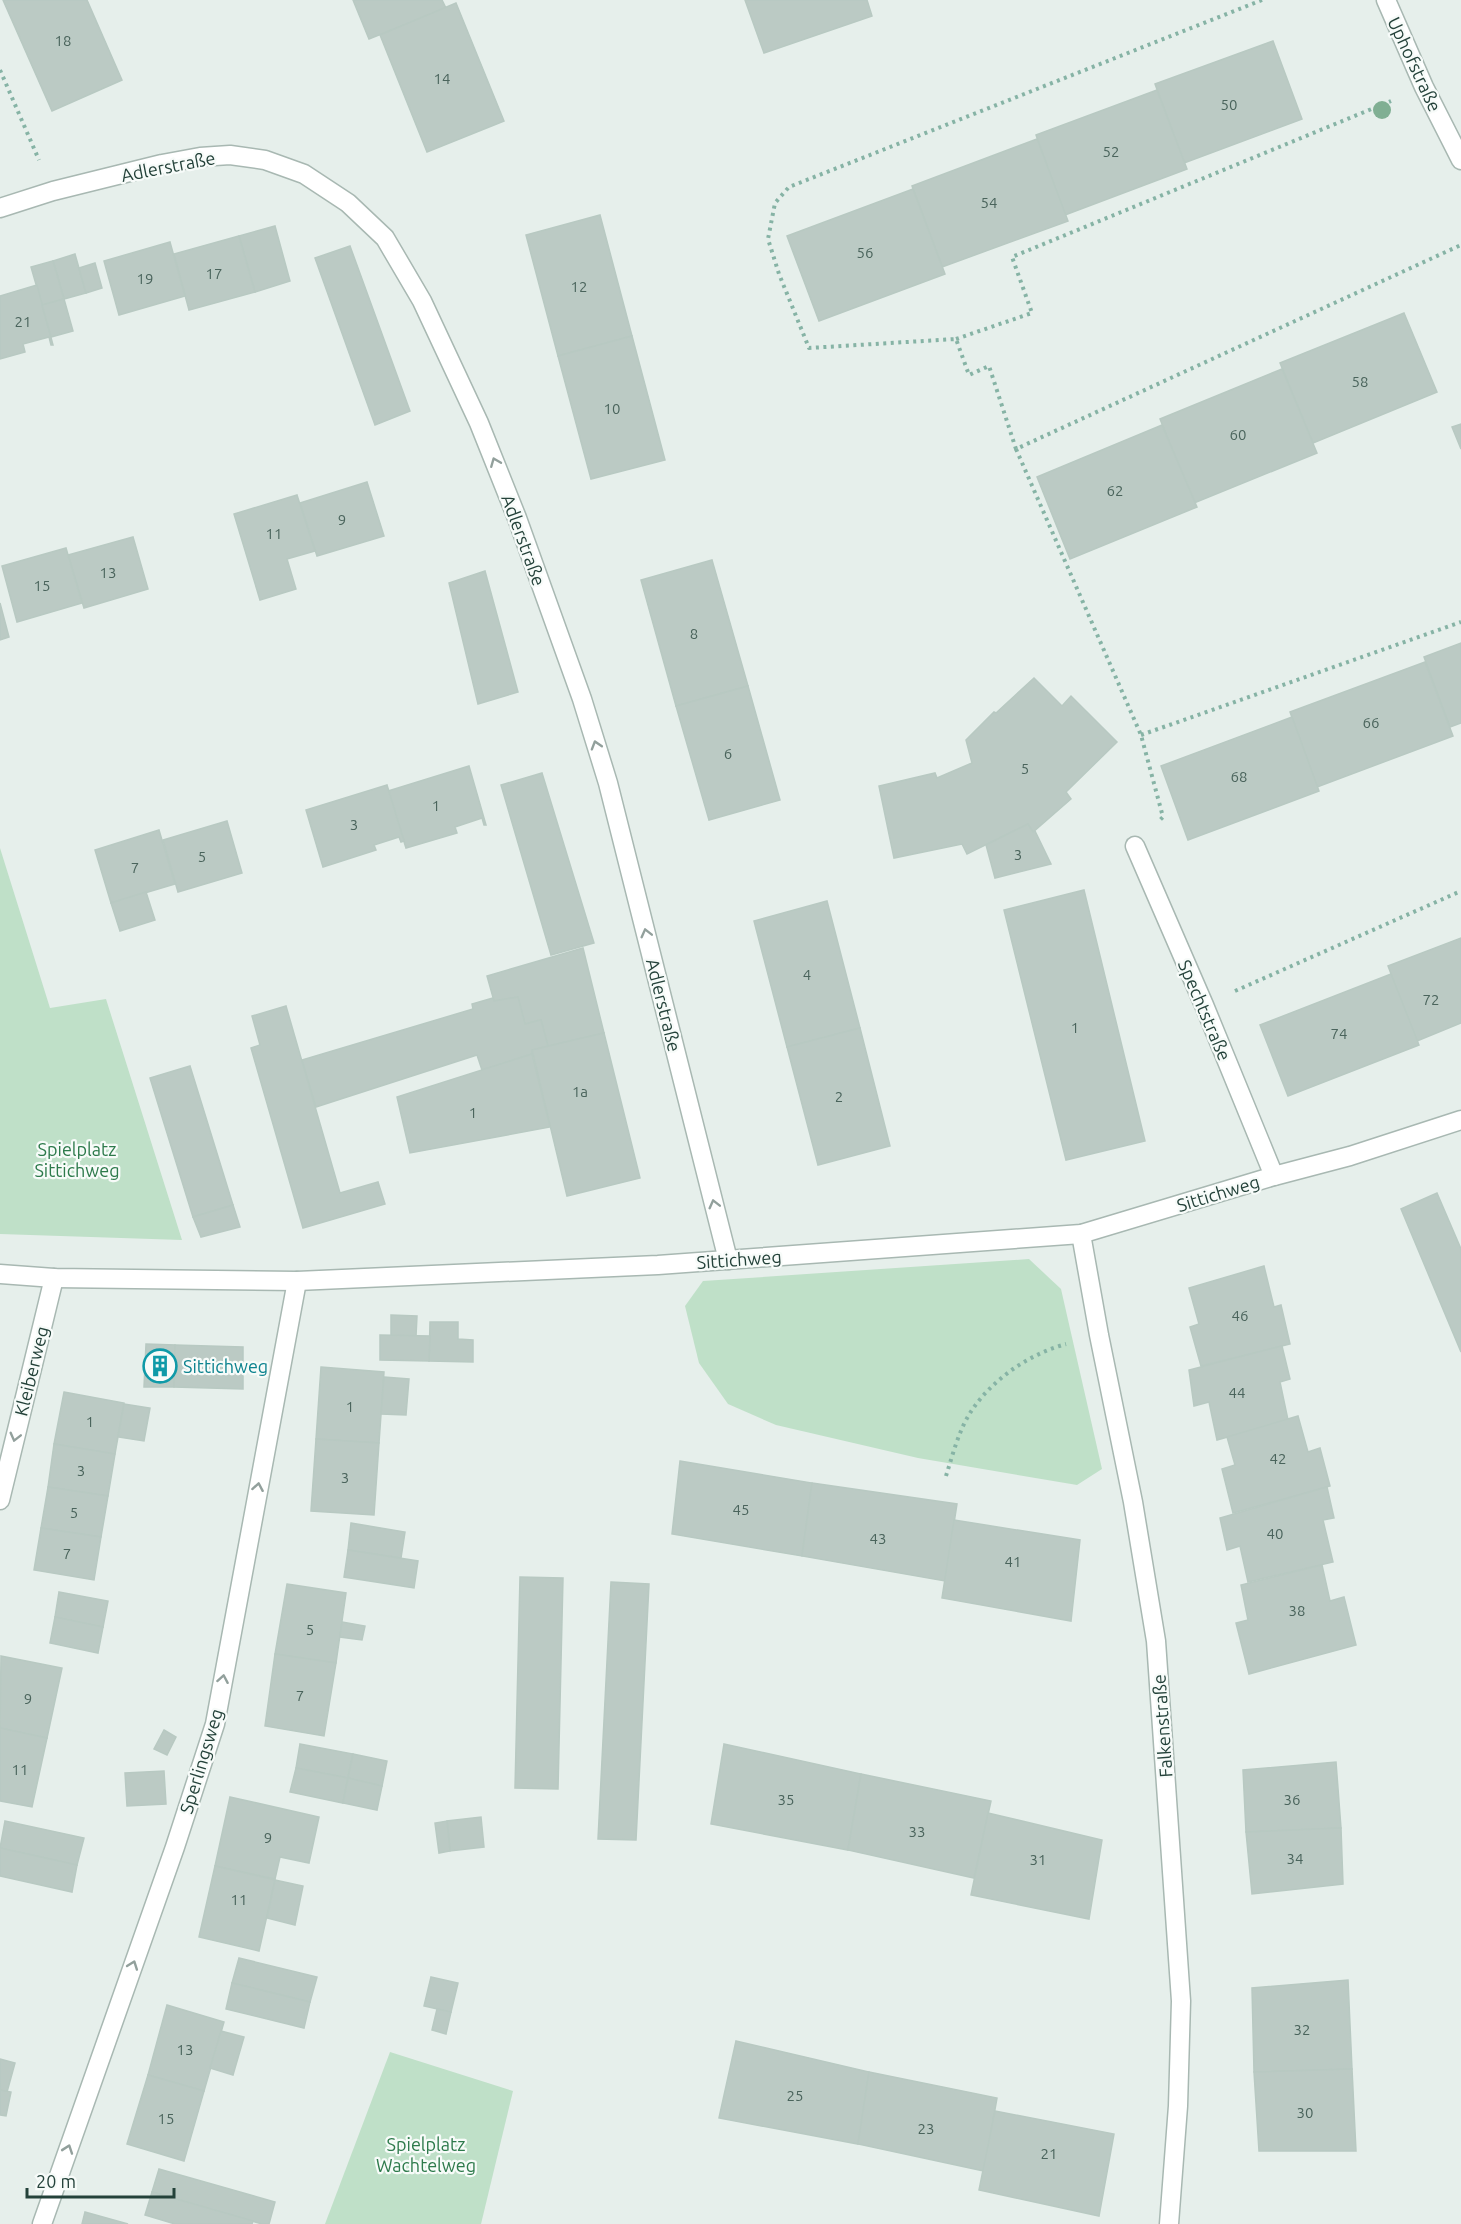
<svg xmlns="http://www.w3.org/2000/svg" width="1461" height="2224" font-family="Ubuntu,sans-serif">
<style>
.green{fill:#bfe0c8}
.building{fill:#bbcac4;stroke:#b8c9c2;stroke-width:1.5}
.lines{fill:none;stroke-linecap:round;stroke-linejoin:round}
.street-casing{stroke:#a8b8b2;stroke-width:21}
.path{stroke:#86b3a5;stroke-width:4;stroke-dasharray:3 4.5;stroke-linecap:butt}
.street{stroke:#fff;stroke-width:18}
.tree{fill:#80af93}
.oneway{stroke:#92a09c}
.labels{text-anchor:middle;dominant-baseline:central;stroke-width:4.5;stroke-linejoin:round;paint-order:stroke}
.number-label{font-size:15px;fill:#4a645c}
.street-label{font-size:18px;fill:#24423a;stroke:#f7fbf9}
.park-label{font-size:18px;fill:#2d7a4b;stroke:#f7fbf9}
.culture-label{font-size:18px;fill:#0d838f;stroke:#f7fbf9;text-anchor:start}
</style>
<rect width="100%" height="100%" fill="#e6efeb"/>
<g class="green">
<path d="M0,848L50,1008L106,999L182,1240L0,1234Z"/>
<path d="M1029,1259L1061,1289L1102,1469L1077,1485L918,1458L776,1425L728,1404L699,1363L685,1306L703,1281Z"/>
<path d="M390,2052L513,2091L481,2224H325Z"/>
</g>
<g class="building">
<path d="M3,0H87L122,80L52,111Z"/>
<path d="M353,0H442L446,8L369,39Z"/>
<path d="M745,0H867L872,16L764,53Z"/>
<path d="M456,3L504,121L427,152L380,35Z"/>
<path d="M1273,41L1302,119L1184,163L1155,84Z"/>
<path d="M1157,90L1187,169L1065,215L1036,135Z"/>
<path d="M1037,139L1068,221L942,267L912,186Z"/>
<path d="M913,189L945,274L819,321L787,236Z"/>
<path d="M600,215L632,336L558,356L526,235Z"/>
<path d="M275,226L290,281L255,292L239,236Z"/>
<path d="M239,236L255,292L189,310L174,254Z"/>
<path d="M170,242L185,296L119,315L104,261Z"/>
<path d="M350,246L410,411L375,425L315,258Z"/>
<path d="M75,254L86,293L64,299L53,261Z"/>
<path d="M53,261L64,299L42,305L31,267Z"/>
<path d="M95,263L102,288L86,293L79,268Z"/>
<path d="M37,285L53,345H51L49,337L23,344L25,352L0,359V296Z"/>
<path d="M64,299L73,331L51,337L42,305Z"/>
<path d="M1404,313L1437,392L1313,443L1280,363Z"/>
<path d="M632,336L665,460L591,479L558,356Z"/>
<path d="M1282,369L1317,453L1194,503L1160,419Z"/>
<path d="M1461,424V449L1452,427Z"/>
<path d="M1162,425L1197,507L1070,559L1037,477Z"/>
<path d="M367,482L384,536L317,556L300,503Z"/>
<path d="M297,495L315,551L287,559L296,589L260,600L234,514Z"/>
<path d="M133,537L148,589L84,608L68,555Z"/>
<path d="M66,548L82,603L17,622L2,566Z"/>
<path d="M712,560L748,686L676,706L641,580Z"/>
<path d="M485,571L518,692L478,704L449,583Z"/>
<path d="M0,603L9,637L0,640Z"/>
<path d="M1461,643V723L1450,727L1424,657Z"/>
<path d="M1425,662L1453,736L1317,787L1290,712Z"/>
<path d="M1034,678L1062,706L1071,696L1117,742L1066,792L1071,799L1033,832L1028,824L967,854L962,844L894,858L879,786L935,773L937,778L972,763L966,740L994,712L996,713Z"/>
<path d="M748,686L780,800L709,820L676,706Z"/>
<path d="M1292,717L1319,791L1188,840L1161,766Z"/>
<path d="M469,766L486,825H484L482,818L455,827L457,833L406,848L388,791Z"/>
<path d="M542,773L594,943L551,955L501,785Z"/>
<path d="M387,785L404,841L401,842L399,837L374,845L376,850L323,867L306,810Z"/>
<path d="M227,821L242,873L178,892L163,840Z"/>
<path d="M1028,824L1033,832L1035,831L1051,864L995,878L986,845Z"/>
<path d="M159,830L175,884L111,903L95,850Z"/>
<path d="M1084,890L1145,1141L1066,1160L1004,910Z"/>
<path d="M146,892L155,920L120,931L111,903Z"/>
<path d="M827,901L860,1028L787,1047L754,921Z"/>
<path d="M1461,938V1023L1417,1041L1388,966Z"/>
<path d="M583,948L604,1033L548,1046L541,1020L525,1024L518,997L494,1001L487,976Z"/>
<path d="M1391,974L1419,1045L1288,1096L1260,1025Z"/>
<path d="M518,997L525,1024L541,1020L548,1046L532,1050V1054L482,1070L477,1055L316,1107L302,1060L473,1009L472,1004L493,998L494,1001Z"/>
<path d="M286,1006L340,1193L378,1182L385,1204L303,1228L251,1048L260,1045L252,1016Z"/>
<path d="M860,1028L890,1146L818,1165L787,1047Z"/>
<path d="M604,1033L640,1178L567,1196L532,1050Z"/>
<path d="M532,1054L550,1127L410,1153L397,1097Z"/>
<path d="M190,1066L233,1205L193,1217L150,1078Z"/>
<path d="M1437,1193L1461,1249V1352L1401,1209Z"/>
<path d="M233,1205L240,1227L201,1237L193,1217Z"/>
<path d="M1264,1266L1274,1307L1281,1305L1290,1344L1201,1366L1190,1327L1199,1324L1189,1288Z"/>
<path d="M391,1315L417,1316L416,1336H391Z"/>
<path d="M430,1322H458V1339L473,1340V1362L429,1361Z"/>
<path d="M380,1335L430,1336L429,1361L380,1360Z"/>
<path d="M146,1344L175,1345L174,1387H144Z"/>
<path d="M175,1345L243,1347V1389L174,1387Z"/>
<path d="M1282,1346L1290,1379L1280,1382L1288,1420L1217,1440L1209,1402L1194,1406L1189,1370Z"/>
<path d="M321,1367L384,1372L379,1443L316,1439Z"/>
<path d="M384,1377L409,1379L406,1415L381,1414Z"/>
<path d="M64,1392L124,1403L115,1454L54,1444Z"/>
<path d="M124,1404L150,1408L144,1441L118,1437Z"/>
<path d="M1298,1416L1308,1452L1320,1448L1330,1486L1233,1513L1222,1469L1235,1465L1227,1437Z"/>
<path d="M316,1439L379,1443L374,1515L311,1511Z"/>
<path d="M54,1444L115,1454L108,1496L48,1487Z"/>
<path d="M680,1461L812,1483L802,1556L672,1534Z"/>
<path d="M812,1483L957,1504L945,1581L802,1556Z"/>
<path d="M48,1487L108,1496L101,1537L41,1528Z"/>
<path d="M1327,1487L1334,1518L1323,1520L1333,1562L1248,1582L1240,1546L1227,1550L1220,1518Z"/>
<path d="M954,1520L1080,1540L1071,1621L942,1598Z"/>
<path d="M351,1523L405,1532L401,1558L348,1550Z"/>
<path d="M41,1528L101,1537L94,1580L34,1570Z"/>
<path d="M348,1550L418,1561L414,1588L344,1577Z"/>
<path d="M1322,1565L1330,1601L1344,1597L1356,1645L1249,1674L1236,1623L1248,1620L1241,1585Z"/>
<path d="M520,1577L563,1578L558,1789L515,1788Z"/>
<path d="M611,1582L649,1584L636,1840L598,1839Z"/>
<path d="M287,1584L346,1593L336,1663L275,1654Z"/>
<path d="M59,1592L108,1601L103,1627L55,1617Z"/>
<path d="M55,1617L103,1627L98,1653L50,1643Z"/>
<path d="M342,1622L365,1626L362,1640L340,1637Z"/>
<path d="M275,1654L336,1663L324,1736L265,1726Z"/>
<path d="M1,1656L62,1668L47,1738L0,1728Z"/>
<path d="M0,1728L47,1738L32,1807L0,1801Z"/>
<path d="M164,1730L176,1737L167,1755L154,1749Z"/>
<path d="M300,1744L353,1754L348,1778L296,1768Z"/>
<path d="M724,1744L861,1774L848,1850L711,1824Z"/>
<path d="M353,1754L387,1761L382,1786L348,1778Z"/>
<path d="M1336,1762L1341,1828L1246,1832L1243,1770Z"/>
<path d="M296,1768L348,1778L343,1803L290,1792Z"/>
<path d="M164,1771L166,1804L127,1806L125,1773Z"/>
<path d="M861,1774L991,1801L974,1878L848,1850Z"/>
<path d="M348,1778L382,1786L377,1810L343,1803Z"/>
<path d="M230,1797L319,1817L309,1863L280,1857L275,1879L215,1866Z"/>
<path d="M988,1813L1102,1840L1089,1919L971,1895Z"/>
<path d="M481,1817L484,1847L450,1851L447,1821Z"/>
<path d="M5,1821L84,1838L77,1865L0,1848Z"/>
<path d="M447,1821L450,1851L439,1853L435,1823Z"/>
<path d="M1341,1828L1343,1884L1252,1894L1246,1832Z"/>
<path d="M0,1848L77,1865L72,1892L0,1876Z"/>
<path d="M215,1866L275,1880L259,1951L199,1937Z"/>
<path d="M275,1880L303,1886L295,1925L267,1918Z"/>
<path d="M239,1958L317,1977L310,2002L232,1983Z"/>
<path d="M431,1977L458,1983L451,2012L424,2006Z"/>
<path d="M1348,1980L1352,2069L1254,2072L1252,1988Z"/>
<path d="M232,1983L310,2002L304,2028L226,2009Z"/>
<path d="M167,2005L224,2022L204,2091L148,2075Z"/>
<path d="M437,2009L451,2012L446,2034L432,2030Z"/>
<path d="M221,2031L244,2037L233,2075L210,2068Z"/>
<path d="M736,2041L869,2072L858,2144L719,2118Z"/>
<path d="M0,2059L15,2063L7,2092L0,2090Z"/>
<path d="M1352,2069L1356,2151H1259L1254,2072Z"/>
<path d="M869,2072L997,2098L984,2171L858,2144Z"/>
<path d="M148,2075L204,2091L184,2161L127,2144Z"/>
<path d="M0,2090L11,2092L6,2116L0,2115Z"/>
<path d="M995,2111L1114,2134L1099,2216L979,2190Z"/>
<path d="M159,2169L275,2202L269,2224H262L152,2192Z"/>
<path d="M152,2192L253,2221L252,2224H175L145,2215Z"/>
<path d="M85,2212L128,2224H82Z"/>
</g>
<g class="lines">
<defs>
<g id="street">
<path d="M1386,0L1424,87L1461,160"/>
<path d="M0,208L53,191L162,164L200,157L230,155L265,160L304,174L348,203L385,238L422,301L479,423L517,518L582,699L608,783L728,1260"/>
<path d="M1135,846L1204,1005L1274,1176"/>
<path d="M1081,1234L1099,1335L1133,1502L1156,1641L1181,2001L1178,2106L1169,2224"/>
<path d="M0,1274L54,1278L297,1281L658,1265L1081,1234L1274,1176L1350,1156L1461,1120"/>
<path d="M0,1500L54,1278"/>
<path d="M42,2224L175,1847L215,1724L297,1281"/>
</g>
</defs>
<use href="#street" class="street-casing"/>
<g class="path">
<path d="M1262,0L789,187L775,203L768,239L779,274L809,348L956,339L969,375L989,366L1016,449L1461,245"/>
<path d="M0,70L39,160"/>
<path d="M956,339L1032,313L1012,257L1391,101"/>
<path d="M1016,449L1141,735L1163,817L1158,822"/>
<path d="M1141,735L1461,622"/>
<path d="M1235,991L1461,891"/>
<path d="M946,1476C953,1454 959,1429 972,1410C993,1379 1029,1354 1066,1344"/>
</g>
<use href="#street" class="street"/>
</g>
<circle class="tree" cx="1382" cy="110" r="9"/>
<defs><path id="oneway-chevron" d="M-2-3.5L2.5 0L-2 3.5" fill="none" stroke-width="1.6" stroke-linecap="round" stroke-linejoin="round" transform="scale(1.5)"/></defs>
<g class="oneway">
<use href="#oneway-chevron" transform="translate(495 462) rotate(-112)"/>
<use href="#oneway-chevron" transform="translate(596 745) rotate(-107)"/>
<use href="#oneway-chevron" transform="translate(646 933) rotate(-104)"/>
<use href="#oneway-chevron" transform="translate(714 1204) rotate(-104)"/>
<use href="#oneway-chevron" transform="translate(15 1437) rotate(104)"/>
<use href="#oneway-chevron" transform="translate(258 1487) rotate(-80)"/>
<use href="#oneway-chevron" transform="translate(223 1679) rotate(-80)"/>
<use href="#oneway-chevron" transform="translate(133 1965) rotate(-70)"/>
<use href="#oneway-chevron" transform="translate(68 2149) rotate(-71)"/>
</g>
<defs>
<symbol id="building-ring" viewBox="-11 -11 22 22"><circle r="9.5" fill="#f7fbf9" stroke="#0f9aa8" stroke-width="1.5"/><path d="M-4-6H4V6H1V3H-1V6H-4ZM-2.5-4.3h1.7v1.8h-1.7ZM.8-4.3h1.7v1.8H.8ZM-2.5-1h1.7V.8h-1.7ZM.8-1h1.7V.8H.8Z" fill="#0f9aa8"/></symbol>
</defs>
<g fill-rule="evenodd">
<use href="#building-ring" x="141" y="1347" width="38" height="38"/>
</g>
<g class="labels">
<g class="number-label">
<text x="63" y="40">18</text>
<text x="442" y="78">14</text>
<text x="1229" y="104">50</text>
<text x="1111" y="151">52</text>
<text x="989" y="202">54</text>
<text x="865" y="252">56</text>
<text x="214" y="273">17</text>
<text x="145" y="278">19</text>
<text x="579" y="286">12</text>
<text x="23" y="321">21</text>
<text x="1360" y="381">58</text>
<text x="612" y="408">10</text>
<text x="1238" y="434">60</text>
<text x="1115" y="490">62</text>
<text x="342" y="519">9</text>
<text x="274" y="533">11</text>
<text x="108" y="572">13</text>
<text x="42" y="585">15</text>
<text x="694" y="633">8</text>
<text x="1371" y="722">66</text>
<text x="728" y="753">6</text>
<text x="1025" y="768">5</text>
<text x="1239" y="776">68</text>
<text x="436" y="805">1</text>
<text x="354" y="824">3</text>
<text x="1018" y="854">3</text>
<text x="202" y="856">5</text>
<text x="135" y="867">7</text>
<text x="807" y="974">4</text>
<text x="1431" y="999">72</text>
<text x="1075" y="1027">1</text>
<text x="1339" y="1033">74</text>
<text x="580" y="1091">1a</text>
<text x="839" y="1096">2</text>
<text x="473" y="1112">1</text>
<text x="1240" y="1315">46</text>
<text x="1237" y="1392">44</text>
<text x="350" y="1406">1</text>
<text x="90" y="1421">1</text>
<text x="1278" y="1458">42</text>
<text x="81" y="1470">3</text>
<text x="345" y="1477">3</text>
<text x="741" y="1509">45</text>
<text x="74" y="1512">5</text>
<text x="1275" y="1533">40</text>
<text x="878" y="1538">43</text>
<text x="67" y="1553">7</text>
<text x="1013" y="1561">41</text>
<text x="1297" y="1610">38</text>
<text x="310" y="1629">5</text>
<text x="300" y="1695">7</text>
<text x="28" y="1698">9</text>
<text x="20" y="1769">11</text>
<text x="786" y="1799">35</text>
<text x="1292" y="1799">36</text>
<text x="917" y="1831">33</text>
<text x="268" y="1837">9</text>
<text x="1295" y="1858">34</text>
<text x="1038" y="1859">31</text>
<text x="239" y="1899">11</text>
<text x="1302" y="2029">32</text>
<text x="185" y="2049">13</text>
<text x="795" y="2095">25</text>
<text x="1305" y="2112">30</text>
<text x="166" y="2118">15</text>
<text x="926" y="2128">23</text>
<text x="1049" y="2153">21</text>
</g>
<g class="street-label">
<text transform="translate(1415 64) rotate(65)">Uphofstraße</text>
<text transform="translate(168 166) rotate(-11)">Adlerstraße</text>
<text transform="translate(524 540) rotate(70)">Adlerstraße</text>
<text transform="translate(664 1005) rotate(76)">Adlerstraße</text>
<text transform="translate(1205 1010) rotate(67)">Spechtstraße</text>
<text transform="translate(1218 1193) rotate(-17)">Sittichweg</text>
<text transform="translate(739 1259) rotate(-4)">Sittichweg</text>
<text transform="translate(31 1371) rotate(-76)">Kleiberweg</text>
<text transform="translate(1162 1726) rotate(-94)">Falkenstraße</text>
<text transform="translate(201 1761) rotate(-73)">Sperlingsweg</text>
</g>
<g class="park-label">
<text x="77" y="1149">Spielplatz<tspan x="77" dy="21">Sittichweg</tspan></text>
<text x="426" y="2144">Spielplatz<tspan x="426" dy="21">Wachtelweg</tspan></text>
</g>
<g class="culture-label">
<text x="183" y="1366">Sittichweg</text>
</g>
</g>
<path d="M27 2188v9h147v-9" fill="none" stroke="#24423a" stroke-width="3"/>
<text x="36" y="2188" font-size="18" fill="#24423a" stroke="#f7fbf9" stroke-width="4.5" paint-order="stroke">20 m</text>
</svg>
